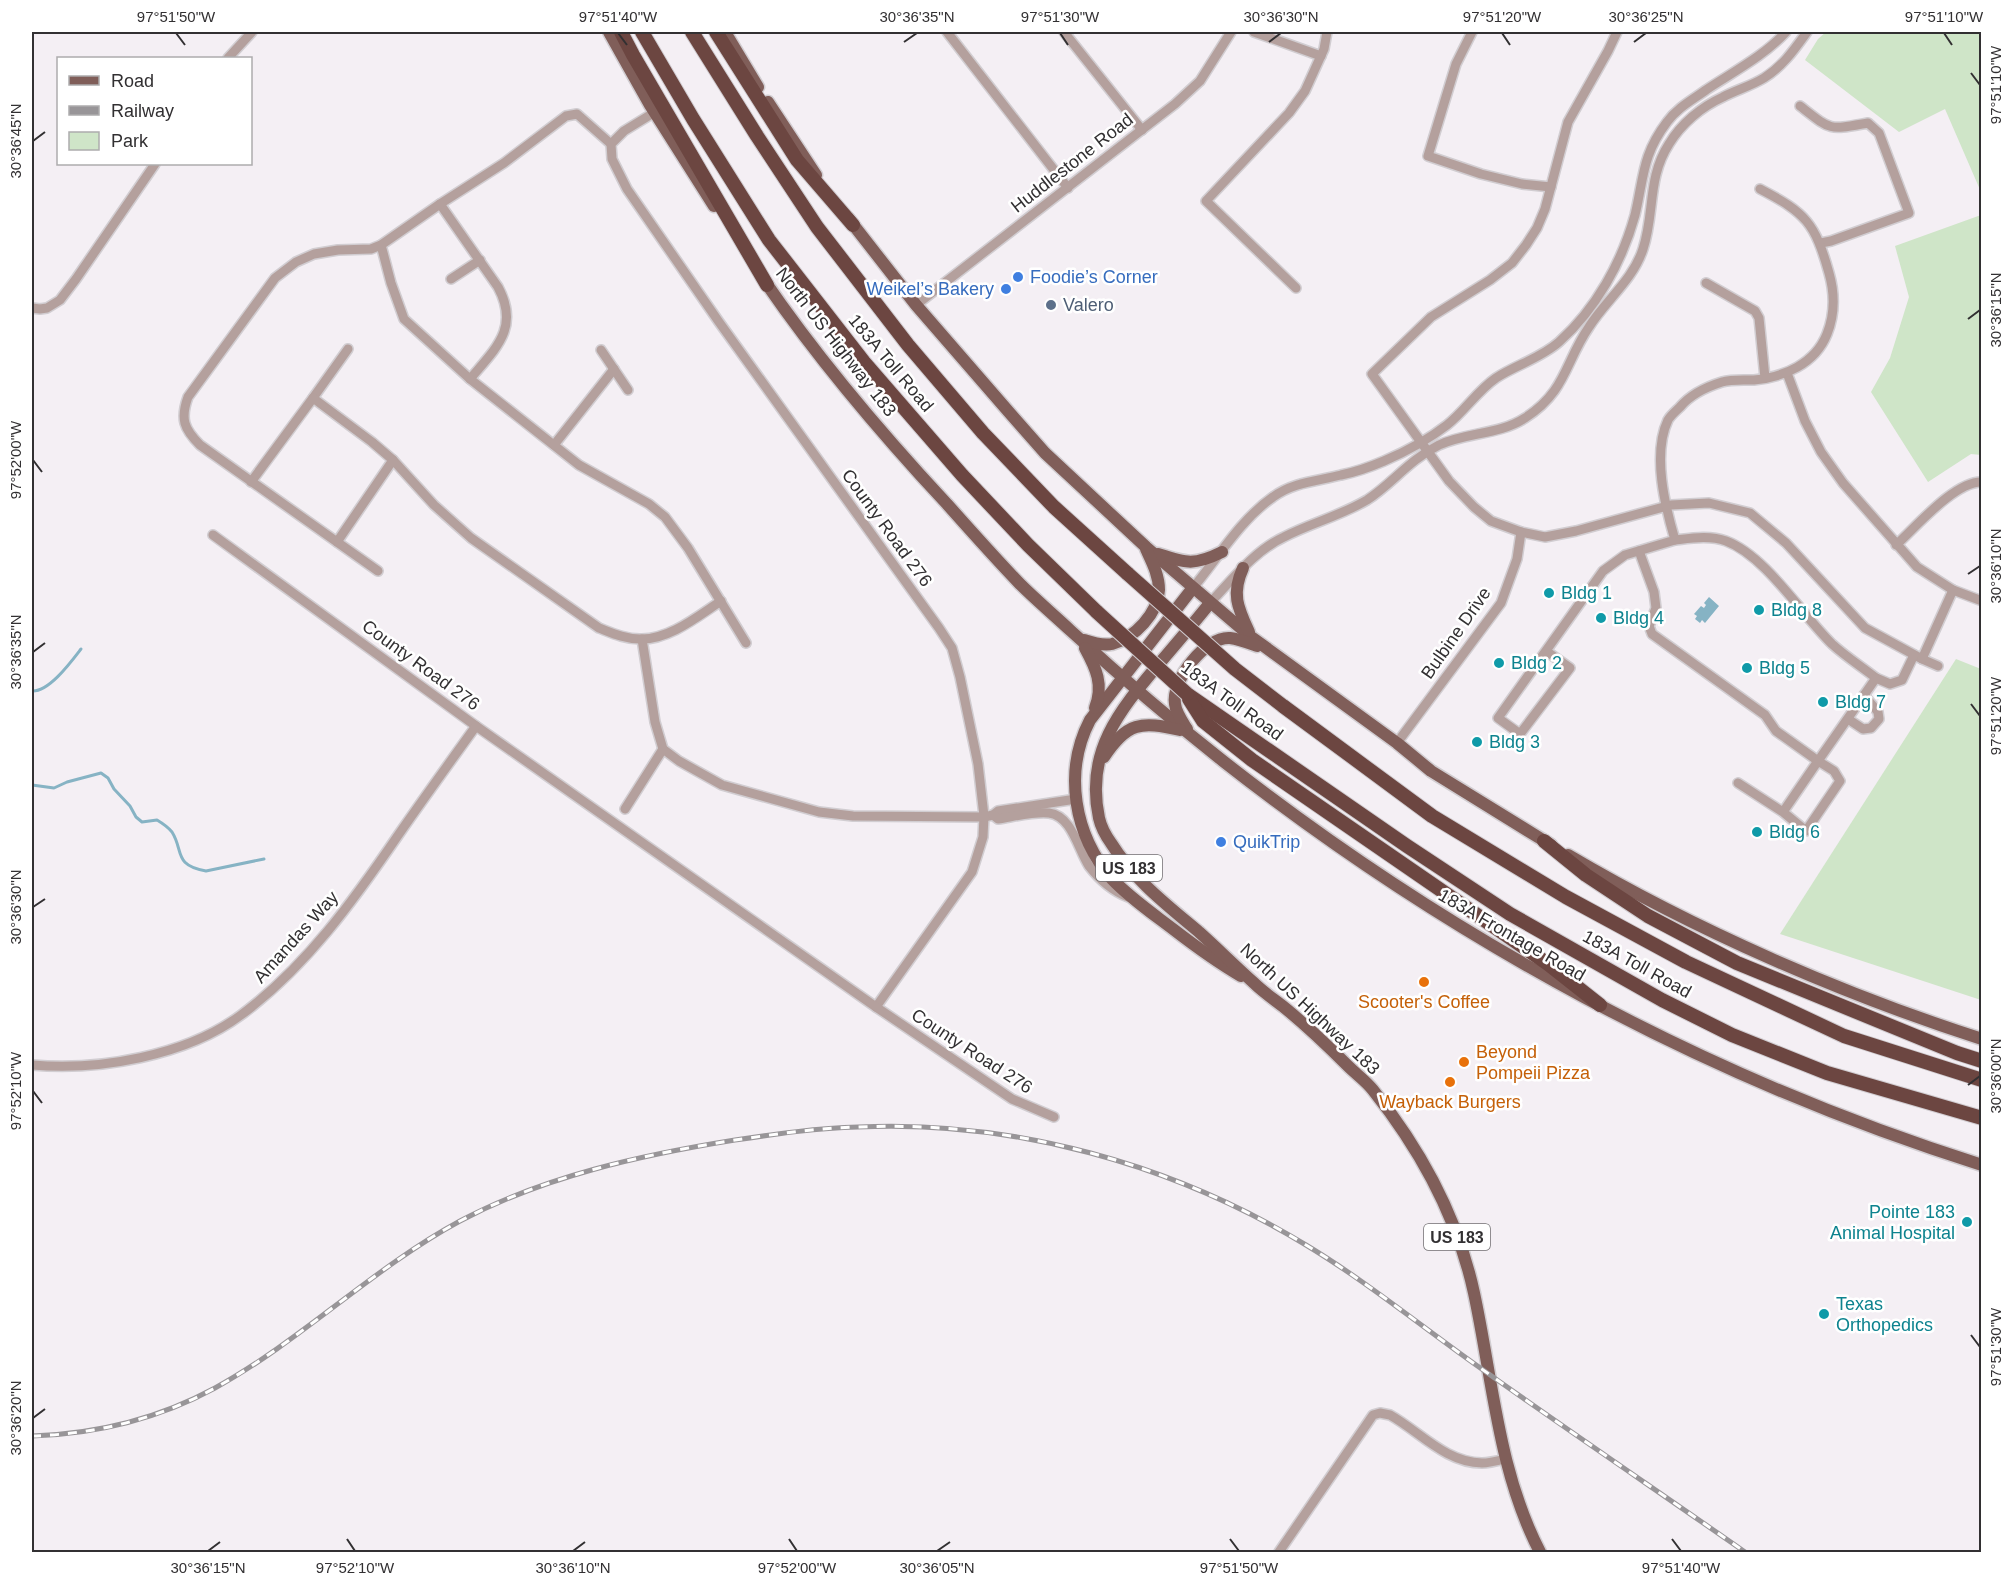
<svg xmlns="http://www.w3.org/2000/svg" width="2013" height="1584" font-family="Helvetica,sans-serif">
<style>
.green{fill:#cfe5c8}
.water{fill:#86b3c4}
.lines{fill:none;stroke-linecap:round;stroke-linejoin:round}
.stream{stroke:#86b3c4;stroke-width:3}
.minor-casing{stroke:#d1cdd1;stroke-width:12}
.major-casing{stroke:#d1cdd1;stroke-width:15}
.highway-casing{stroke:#d1cdd1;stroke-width:16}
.minor{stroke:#b4a09d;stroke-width:9}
.major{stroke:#805e59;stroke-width:12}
.highway{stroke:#6c4641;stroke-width:14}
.rail-casing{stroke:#989598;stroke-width:5}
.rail{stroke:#fff;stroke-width:3;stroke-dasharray:9;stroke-linecap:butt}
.highway-bridge-casing{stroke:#d1cdd1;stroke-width:16;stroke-linecap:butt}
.highway-bridge{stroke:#6c4641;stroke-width:14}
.ticks{fill:none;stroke:#323032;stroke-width:2}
.shop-dot{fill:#3f7fe0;stroke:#fff;stroke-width:2}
.service-dot{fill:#5c6f8a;stroke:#fff;stroke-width:2}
.culture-dot{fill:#0f9aa8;stroke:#fff;stroke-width:2}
.food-dot{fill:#e8710a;stroke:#fff;stroke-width:2}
.labels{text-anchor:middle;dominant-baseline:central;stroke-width:5;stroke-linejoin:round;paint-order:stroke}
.shield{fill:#fff;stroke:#706e70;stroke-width:1.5}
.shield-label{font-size:16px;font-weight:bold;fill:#323032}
.street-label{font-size:18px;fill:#323032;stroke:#fff}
.shop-label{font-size:18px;fill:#366cbe;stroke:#fff;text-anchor:start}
.service-label{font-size:18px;fill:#4e5e75;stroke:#fff;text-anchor:start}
.culture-label{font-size:18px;fill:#0d838f;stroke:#fff;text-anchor:start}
.food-label{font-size:18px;fill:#c56008;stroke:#fff}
.neatline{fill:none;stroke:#323032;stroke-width:2}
.ticks-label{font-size:15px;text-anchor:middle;fill:#323032}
</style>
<rect width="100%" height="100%" fill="#f4eff4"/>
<g class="green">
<path d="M1826,32H1981V192L1945,109L1899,132L1805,60L1818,39Z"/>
<path d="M1981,215V455L1971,454L1928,482L1871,392L1890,358L1909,297L1895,246Z"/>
<path d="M1956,659L1981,669V1000L1780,934Z"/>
</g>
<path class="water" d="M1709,597L1719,606L1705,623L1702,620L1700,623L1695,619L1697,616L1694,614L1701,606L1704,608L1706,605L1704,603Z"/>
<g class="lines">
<g class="stream">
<path d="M32,691C49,692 71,662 81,649"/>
<path d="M32,785L54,788L67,782L101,773L108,778L114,789L130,806L136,817L142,822L157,820C162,823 168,827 172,832C184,851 173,865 206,871L264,859"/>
</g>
<defs>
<g id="minor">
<path d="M947,32L1068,188"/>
<path d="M1064,32L1142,130"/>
<path d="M1254,32L1321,56"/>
<path d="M1472,32L1456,64L1428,156L1481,174L1522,184L1551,187"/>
<path d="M1617,32L1608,51L1568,122L1545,209L1537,228L1526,245L1512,263L1490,280L1431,317L1372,374L1449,481L1474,507L1491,521L1521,532L1545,537L1576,531L1671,505L1709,503L1750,513L1786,543L1865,628L1922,659L1938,666"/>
<path d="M228,58L252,32"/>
<path d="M1800,106C1832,131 1828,130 1868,123L1879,133L1909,213L1831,241L1821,243"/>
<path d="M655,112L624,131L611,144L612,159L627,189L719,322L939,628L952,648L960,677L978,764L984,816L983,837L972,872L876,1007"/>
<path d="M440,204L498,287C520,328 496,348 470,379"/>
<path d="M381,245L391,283L404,319L470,379L579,465L649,504L665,517L688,548L746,643"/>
<path d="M451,279L480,260"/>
<path d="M1706,283L1755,311L1759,318L1765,378"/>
<path d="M1296,288L1206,201L1289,113L1305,91L1324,49L1327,32"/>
<path d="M916,305L1175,104L1200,81L1231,32"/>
<path d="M32,308L40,309L47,308L60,300L76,279L155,164"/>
<path d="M601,350L628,390"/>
<path d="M1787,373L1805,421L1821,452L1843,483L1917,567L1953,590L1982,601"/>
<path d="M313,398L348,349"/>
<path d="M554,445L614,369"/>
<path d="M251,482L313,398L372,442L393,460L434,505L471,538L599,628C612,633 625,639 640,639C669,640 698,616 721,601"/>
<path d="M213,535L476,726L876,1007L1012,1099L1054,1117"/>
<path d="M1675,540C1692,538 1710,535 1726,541C1766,556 1802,615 1832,644C1845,656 1862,667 1876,678"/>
<path d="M337,542L393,460"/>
<path d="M1896,545C1916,527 1955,481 1982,482"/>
<path d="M1639,551L1654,592L1656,608L1649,626L1652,634L1765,715L1776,731L1818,761L1876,678L1890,684L1902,680L1914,655"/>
<path d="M378,571L200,445C184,429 180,419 188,397L275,278L296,262L314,254L338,250L371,249L381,245L440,204L504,163L566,116L577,114L611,144"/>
<path d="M1192,589C1218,558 1240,520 1273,497C1293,482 1318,481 1341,475C1356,472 1370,467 1384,461C1405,452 1429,439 1447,425C1465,411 1477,391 1496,378C1516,365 1541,358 1559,342C1596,309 1622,262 1635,215C1644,177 1642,155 1667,122C1677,108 1692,100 1706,90C1733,72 1764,56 1786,32"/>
<path d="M1210,603C1232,580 1254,551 1284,537C1311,523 1340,516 1367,500C1392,484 1409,460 1439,445C1467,432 1499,435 1525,418C1566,392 1565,362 1589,327C1606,300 1633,280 1643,249C1655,213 1647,178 1669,144C1681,124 1701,107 1723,97C1736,90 1751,86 1764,78C1783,66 1794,50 1807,32"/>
<path d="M642,639L655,722L663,749L679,761L722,785L819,812L853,816L984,817L993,815L998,811L1076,799"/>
<path d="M1546,651L1570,668L1520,734L1498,718L1603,571L1625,555L1675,540C1665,506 1652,454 1668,420C1671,415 1676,411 1680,407C1691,394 1706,387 1722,382C1732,379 1744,380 1754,380C1784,377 1815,364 1827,334C1835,314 1835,294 1829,273C1815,223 1806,213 1760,189"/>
<path d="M1922,659L1953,590"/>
<path d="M1848,719L1863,729L1871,728L1879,719L1878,712L1864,695"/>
<path d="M1397,743L1501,603L1517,559L1521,532"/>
<path d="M1738,783L1783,812L1818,761L1834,771L1840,781L1806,831L1783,812"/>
<path d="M625,809L663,749"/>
<path d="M993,815L998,819C1012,817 1035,811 1049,813C1072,816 1078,849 1089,866C1099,879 1113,891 1128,897"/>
<path d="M32,1065C98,1071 186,1056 241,1015C306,967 354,900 399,834C424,798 450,762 476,726"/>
<path d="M1279,1552L1373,1415L1380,1413L1390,1415C1419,1431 1446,1463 1482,1463C1489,1463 1497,1461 1505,1459"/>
</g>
<g id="major">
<path d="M609,32L650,105L714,206"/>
<path d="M725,32L758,87"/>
<path d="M768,102L816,175"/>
<path d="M848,218L916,305L1008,411L1045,453L1146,547L1250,636L1397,743L1431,771L1551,845"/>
<path d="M762,277C817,358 881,433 947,504C971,531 995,558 1020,584C1036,600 1054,615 1071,631C1120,676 1171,720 1223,761C1450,939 1706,1078 1982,1165"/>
<path d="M1158,554C1186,563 1194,566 1222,552"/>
<path d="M1243,568C1231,594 1238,608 1249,632"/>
<path d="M1192,589L1090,720C1063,772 1074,835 1112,879C1130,898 1152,913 1173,929C1195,946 1217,962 1241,976"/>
<path d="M1210,603C1193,624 1176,644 1158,665C1119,711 1085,752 1099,818C1101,827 1106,836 1111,843C1134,880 1167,905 1199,932C1218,949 1235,966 1254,983C1263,992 1275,1000 1285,1008C1307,1026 1328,1046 1348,1066C1356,1074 1366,1081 1373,1090C1420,1149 1458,1219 1474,1293C1493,1381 1498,1471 1540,1552"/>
<path d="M1084,640C1093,643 1103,646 1112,644C1135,638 1158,613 1159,590C1159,575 1152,562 1146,549"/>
<path d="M1085,648C1096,668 1104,685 1095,708"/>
<path d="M1187,729C1182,721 1176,713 1175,704C1171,680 1206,636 1230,638C1239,639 1249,643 1257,646"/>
<path d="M1104,757C1127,722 1141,721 1180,730"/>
<path d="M1568,855C1695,930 1842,994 1982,1039"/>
</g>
<g id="highway">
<path d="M621,32L633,55L767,285"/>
<path d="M642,32L693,119L769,240L864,362L962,475L1028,545L1097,612"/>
<path d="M692,32L757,136L817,227L908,345L983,433L1054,507L1128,574"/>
<path d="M716,32L797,160L853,225"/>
<path d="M1187,694L1407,846L1510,914L1662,1000L1732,1035L1827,1073L1982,1118"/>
<path d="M1189,699L1203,721L1252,760L1548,964L1600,1005"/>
<path d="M1283,706L1432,816L1566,897L1686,962L1844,1036L1982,1080"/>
<path d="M1544,841L1586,875L1648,916L1737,963L1957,1053L1982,1061"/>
</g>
</defs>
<use href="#minor" class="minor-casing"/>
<use href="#major" class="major-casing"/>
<use href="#highway" class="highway-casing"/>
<use href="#minor" class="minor"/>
<use href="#major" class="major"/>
<use href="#highway" class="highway"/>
<defs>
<path id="rail" d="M32,1436C96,1434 158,1419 215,1388C302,1340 373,1268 460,1221C545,1176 641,1155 735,1140C776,1134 817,1128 858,1127C1014,1120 1173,1164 1306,1245C1369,1283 1426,1330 1486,1372C1572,1433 1659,1492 1745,1552"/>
</defs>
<use href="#rail" class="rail-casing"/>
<use href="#rail" class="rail"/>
<defs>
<g id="highway-bridge">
<path d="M1128,574L1235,669L1283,706"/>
<path d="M1097,612L1187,694"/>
</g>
</defs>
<use href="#highway-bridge" class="highway-bridge-casing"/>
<use href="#highway-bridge" class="highway-bridge"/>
</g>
<path class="ticks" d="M176,33L185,45M618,33L627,45M1060,33L1068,45M1502,33L1510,45M1944,33L1952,45M904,42L917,33M1269,42L1281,33M1634,42L1646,33M1971,73L1980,85M33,141L45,132M1968,319L1980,310M33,460L42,472M1968,574L1980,566M33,652L45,643M1971,704L1980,716M33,907L45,899M1968,1085L1980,1076M33,1091L42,1103M1971,1335L1980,1347M33,1418L45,1409M347,1539L355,1551M789,1539L797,1551M1230,1539L1239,1551M1672,1539L1681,1551M208,1551L220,1542M573,1551L585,1542M937,1551L950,1542"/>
<g class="shop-dot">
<circle cx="1018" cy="277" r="6"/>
<circle cx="1006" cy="289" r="6"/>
<circle cx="1221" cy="842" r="6"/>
</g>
<circle class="service-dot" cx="1051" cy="305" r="6"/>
<g class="culture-dot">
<circle cx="1549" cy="593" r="6"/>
<circle cx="1759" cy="610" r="6"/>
<circle cx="1601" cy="618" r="6"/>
<circle cx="1499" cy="663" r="6"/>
<circle cx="1747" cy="668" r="6"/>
<circle cx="1823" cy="702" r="6"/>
<circle cx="1477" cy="742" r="6"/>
<circle cx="1757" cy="832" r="6"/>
<circle cx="1967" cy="1222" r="6"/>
<circle cx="1824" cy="1314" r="6"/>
</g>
<g class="food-dot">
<circle cx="1424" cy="982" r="6"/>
<circle cx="1464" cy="1062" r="6"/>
<circle cx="1450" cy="1082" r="6"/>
</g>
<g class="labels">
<g class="shield">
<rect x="1096" y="855" width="66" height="26" rx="4.5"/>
<rect x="1424" y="1224" width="66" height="26" rx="4.5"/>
</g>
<g class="shield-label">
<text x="1129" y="868">US 183</text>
<text x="1457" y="1237">US 183</text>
</g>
<g class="street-label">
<text transform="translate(1072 163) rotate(-38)">Huddlestone Road</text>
<text transform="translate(836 342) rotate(52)">North US Highway 183</text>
<text transform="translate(891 363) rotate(50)">183A Toll Road</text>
<text transform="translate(887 528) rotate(54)">County Road 276</text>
<text transform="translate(1456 633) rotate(-55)">Bulbine Drive</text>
<text transform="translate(421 665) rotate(36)">County Road 276</text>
<text transform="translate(1232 701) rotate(36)">183A Toll Road</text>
<text transform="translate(1512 935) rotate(30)">183A Frontage Road</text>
<text transform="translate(296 937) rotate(-48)">Amandas Way</text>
<text transform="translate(1637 964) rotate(29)">183A Toll Road</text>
<text transform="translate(1310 1009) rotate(43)">North US Highway 183</text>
<text transform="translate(972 1051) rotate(33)">County Road 276</text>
</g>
<g class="shop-label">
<text x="1030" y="277">Foodie’s Corner</text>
<text x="994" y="289" text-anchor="end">Weikel’s Bakery</text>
<text x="1233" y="842">QuikTrip</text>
</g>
<g class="service-label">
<text x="1063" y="305">Valero</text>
</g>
<g class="culture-label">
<text x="1561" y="593">Bldg 1</text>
<text x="1771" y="610">Bldg 8</text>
<text x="1613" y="618">Bldg 4</text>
<text x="1511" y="663">Bldg 2</text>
<text x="1759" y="668">Bldg 5</text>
<text x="1835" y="702">Bldg 7</text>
<text x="1489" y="742">Bldg 3</text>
<text x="1769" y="832">Bldg 6</text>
<text x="1955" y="1212" text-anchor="end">Pointe 183<tspan x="1955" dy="21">Animal Hospital</tspan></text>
<text x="1836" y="1304">Texas<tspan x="1836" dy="21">Orthopedics</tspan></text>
</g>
<g class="food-label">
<text x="1424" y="1002">Scooter's Coffee</text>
<text x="1476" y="1052" text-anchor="start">Beyond<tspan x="1476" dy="21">Pompeii Pizza</tspan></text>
<text x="1450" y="1102">Wayback Burgers</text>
</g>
</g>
<rect width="2013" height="1584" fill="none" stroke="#ffffff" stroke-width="66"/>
<rect x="57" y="57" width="195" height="108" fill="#ffffff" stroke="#adacad" stroke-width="1.5"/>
<rect x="69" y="76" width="30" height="9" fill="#805e59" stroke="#adacad" stroke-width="1.5"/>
<text x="111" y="87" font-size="18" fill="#323032">Road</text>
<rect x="69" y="106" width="30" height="9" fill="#989598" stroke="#adacad" stroke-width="1.5"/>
<text x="111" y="117" font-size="18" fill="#323032">Railway</text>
<rect x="69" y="132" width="30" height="18" fill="#cfe5c8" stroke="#adacad" stroke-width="1.5"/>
<text x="111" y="147" font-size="18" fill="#323032">Park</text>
<rect x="33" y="33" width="1947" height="1518" class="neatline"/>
<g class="ticks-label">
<text x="176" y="22">97°51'50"W</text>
<text x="618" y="22">97°51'40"W</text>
<text x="917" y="22">30°36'35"N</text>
<text x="1060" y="22">97°51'30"W</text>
<text x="1281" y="22">30°36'30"N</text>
<text x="1502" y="22">97°51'20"W</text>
<text x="1646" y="22">30°36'25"N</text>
<text x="1944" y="22">97°51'10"W</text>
<text transform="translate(1996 85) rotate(-90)" y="5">97°51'10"W</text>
<text transform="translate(16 141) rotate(-90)" y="5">30°36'45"N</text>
<text transform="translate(1996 310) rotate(-90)" y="5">30°36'15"N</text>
<text transform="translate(16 460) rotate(-90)" y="5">97°52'00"W</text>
<text transform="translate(1996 566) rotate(-90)" y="5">30°36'10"N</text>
<text transform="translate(16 652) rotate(-90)" y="5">30°36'35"N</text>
<text transform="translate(1996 716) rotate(-90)" y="5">97°51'20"W</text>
<text transform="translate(16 907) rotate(-90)" y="5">30°36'30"N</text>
<text transform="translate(1996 1076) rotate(-90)" y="5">30°36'00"N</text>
<text transform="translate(16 1091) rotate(-90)" y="5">97°52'10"W</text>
<text transform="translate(1996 1347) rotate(-90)" y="5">97°51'30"W</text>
<text transform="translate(16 1418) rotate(-90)" y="5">30°36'20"N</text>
<text x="208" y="1573">30°36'15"N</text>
<text x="355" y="1573">97°52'10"W</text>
<text x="573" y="1573">30°36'10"N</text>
<text x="797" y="1573">97°52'00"W</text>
<text x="937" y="1573">30°36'05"N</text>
<text x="1239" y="1573">97°51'50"W</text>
<text x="1681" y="1573">97°51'40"W</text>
</g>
</svg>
